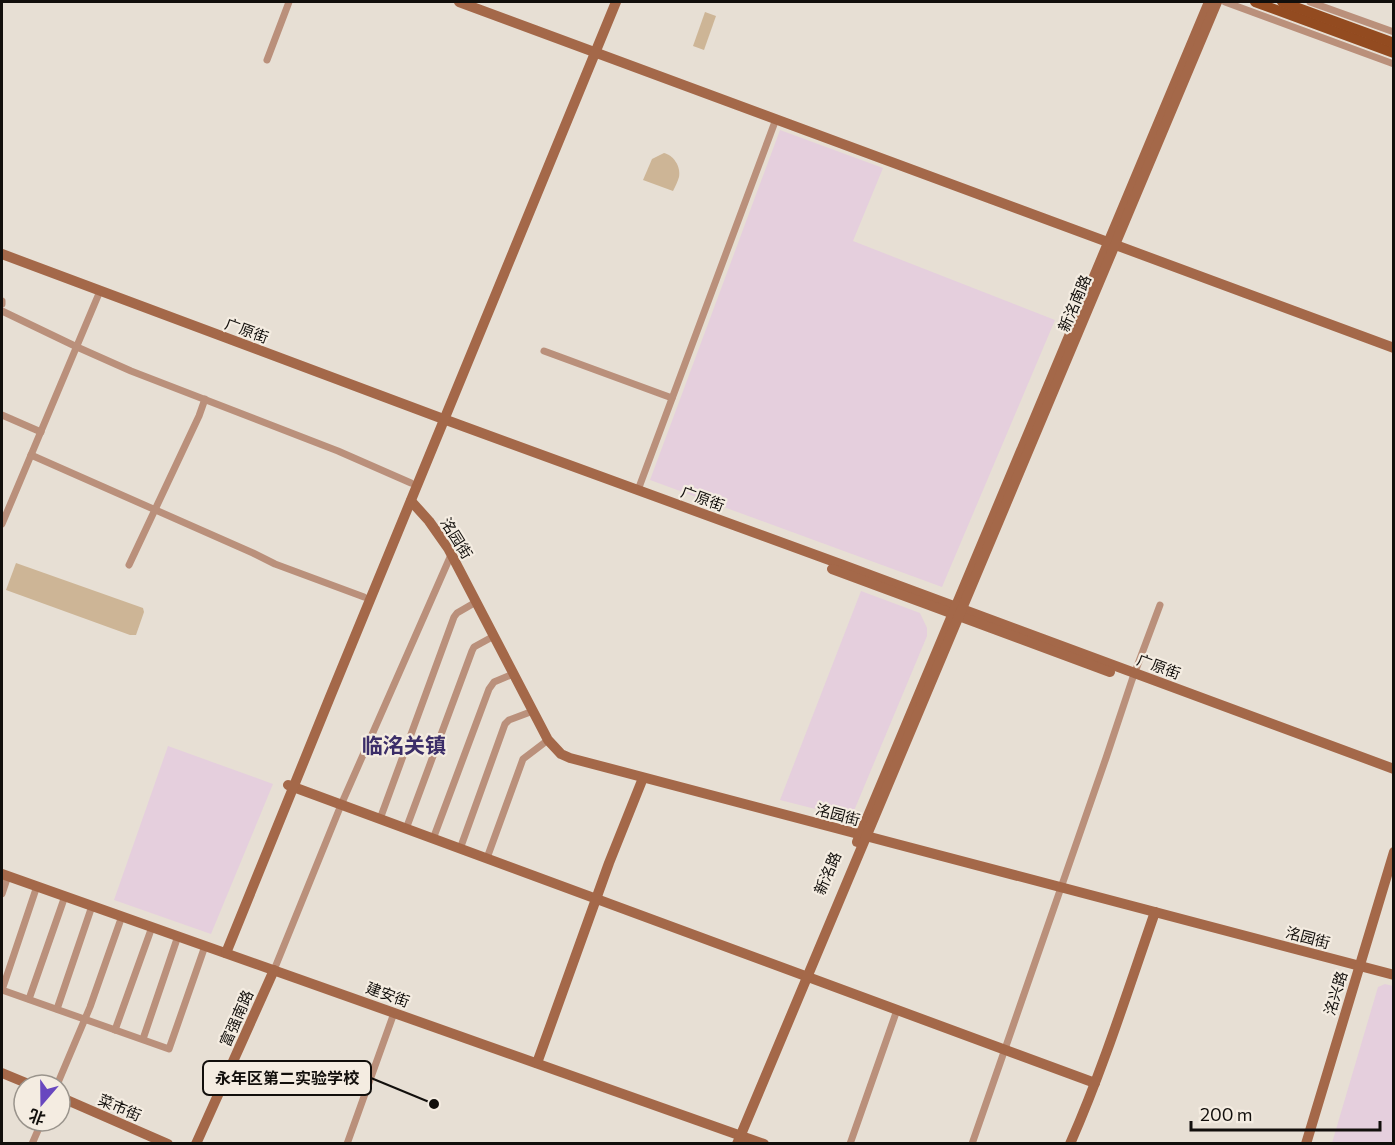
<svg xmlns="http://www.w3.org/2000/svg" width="1395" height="1145" font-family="Commissioner,'Noto Sans SC',sans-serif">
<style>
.commercial{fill:#e5cfdd}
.green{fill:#cdb596}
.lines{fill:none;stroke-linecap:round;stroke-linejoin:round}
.street{stroke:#ba907b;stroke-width:7}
.secondary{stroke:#a46849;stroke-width:10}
.primary{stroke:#934b20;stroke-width:10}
.labels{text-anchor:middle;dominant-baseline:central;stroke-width:4.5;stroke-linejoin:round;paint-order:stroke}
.street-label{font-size:15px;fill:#120f0c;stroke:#f4ece1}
.district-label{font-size:21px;font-weight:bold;fill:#3b2d68;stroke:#f4ece1}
.leader{fill:none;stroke:#120f0c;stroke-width:2}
.callout-dot{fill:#120f0c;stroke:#f4ece1;stroke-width:2}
.callout{fill:#f4ece1;stroke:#120f0c;stroke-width:2}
.callout-label{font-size:16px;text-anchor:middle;font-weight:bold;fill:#120f0c}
</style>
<rect width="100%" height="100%" fill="#e7dfd4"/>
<g class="commercial">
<path d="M780,130L883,168L853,241L1055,320L942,587L650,480Z"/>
<path d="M861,591L920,613L927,628V636L851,818L780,800Z"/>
<path d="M168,746L273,784L211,934L114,900Z"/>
<path d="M1385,984L1393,986V1143H1332L1378,987Z"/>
</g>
<g class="green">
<path d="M705,12L716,16L704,50L693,46Z"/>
<path d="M664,153C673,155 681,166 679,177C678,181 675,187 673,191L643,180L652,159Z"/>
<path d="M16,563L143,608L144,612L136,635H130L6,590Z"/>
</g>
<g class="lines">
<g class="street">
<path d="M1225,2L1394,64"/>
<path d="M1310,2L1394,32"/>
<path d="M267,60L289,2"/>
<path d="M2,301V304"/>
<path d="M2,311L77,347L131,371L338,451L411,483"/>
<path d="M544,351L672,398"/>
<path d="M2,415L41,432"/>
<path d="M31,455L253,553L275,564L364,597"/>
<path d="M638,490L776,119"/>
<path d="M2,524L100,291"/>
<path d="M129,565L199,416L205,399"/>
<path d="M380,819L454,617L457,613L476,602"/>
<path d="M406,829L472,651L474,647L494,636"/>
<path d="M433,839L489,689L494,682L513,674"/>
<path d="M460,849L505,724L509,720L533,711"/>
<path d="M487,858L523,759L548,740"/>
<path d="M2,894L8,876"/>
<path d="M274,970L341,805L451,555"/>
<path d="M2,990L169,1049L205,946"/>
<path d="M2,990L37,886"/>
<path d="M29,999L65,896"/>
<path d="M57,1009L92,906"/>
<path d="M115,1030L152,927"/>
<path d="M143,1039L178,936"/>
<path d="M57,1085L90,1007L122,916"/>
<path d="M32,1144L42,1121"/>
<path d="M347,1144L394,1013"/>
<path d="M850,1144L897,1010"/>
<path d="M972,1144L1106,758L1132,680L1160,605"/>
</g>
<g class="secondary">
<path d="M459,2L1394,348"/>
<path d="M2,254L438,417L843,565L1394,769"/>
<path d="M411,501L429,521L448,548L548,740L561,754L570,758L1394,975"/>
<path d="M832,569L1110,672"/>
<path d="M288,785L1095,1083"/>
<path d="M857,842L1209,2"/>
<path d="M2,874L764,1144"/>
<path d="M226,953L330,697L616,2"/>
<path d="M537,1063L609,863L643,778"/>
<path d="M2,1073L31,1085"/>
<path d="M60,1097L168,1144"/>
<path d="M196,1144L274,970"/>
<path d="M737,1144L1217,2"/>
<path d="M1070,1144C1103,1069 1128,990 1155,912"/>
<path d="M1306,1144L1394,852"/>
</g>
<g class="primary">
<path d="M1255,2L1394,53"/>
<path d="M1282,2L1394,43"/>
</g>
</g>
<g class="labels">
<g class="street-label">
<text transform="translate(1074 303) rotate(-67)">新洺南路</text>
<text transform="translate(247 330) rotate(20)">广原街</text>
<text transform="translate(703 498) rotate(20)">广原街</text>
<text transform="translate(457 538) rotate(58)">洺园街</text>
<text transform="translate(1159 666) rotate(20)">广原街</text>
<text transform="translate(838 814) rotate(15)">洺园街</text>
<text transform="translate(827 873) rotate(-67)">新洺路</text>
<text transform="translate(1308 937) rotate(15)">洺园街</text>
<text transform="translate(1335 993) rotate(-73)">洺兴路</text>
<text transform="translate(388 994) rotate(20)">建安街</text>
<text transform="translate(236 1018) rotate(-66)">富强南路</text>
<text transform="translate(120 1107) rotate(23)">菜市街</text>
</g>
<g class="district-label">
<text x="404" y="744">临洺关镇</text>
</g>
</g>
<path class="leader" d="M434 1104L371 1078"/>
<circle class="callout-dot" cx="434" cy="1104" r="6"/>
<rect class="callout" x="203" y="1061" width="168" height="34" rx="6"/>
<g class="callout-label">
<text x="287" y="1084">永年区第二实验学校</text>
</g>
<rect width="1395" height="1145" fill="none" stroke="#120f0c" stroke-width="6"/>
<g transform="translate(42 1103) rotate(200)"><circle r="28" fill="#f4ece1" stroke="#9a948c" stroke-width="1.5"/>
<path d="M0-4.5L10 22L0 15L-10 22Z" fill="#6847bf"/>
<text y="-9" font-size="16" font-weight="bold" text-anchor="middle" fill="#120f0c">北</text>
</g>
<path d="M1191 1121v9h189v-9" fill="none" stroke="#120f0c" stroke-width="3"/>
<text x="1200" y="1121" font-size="18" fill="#120f0c" stroke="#f4ece1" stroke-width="4.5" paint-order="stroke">200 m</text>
</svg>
